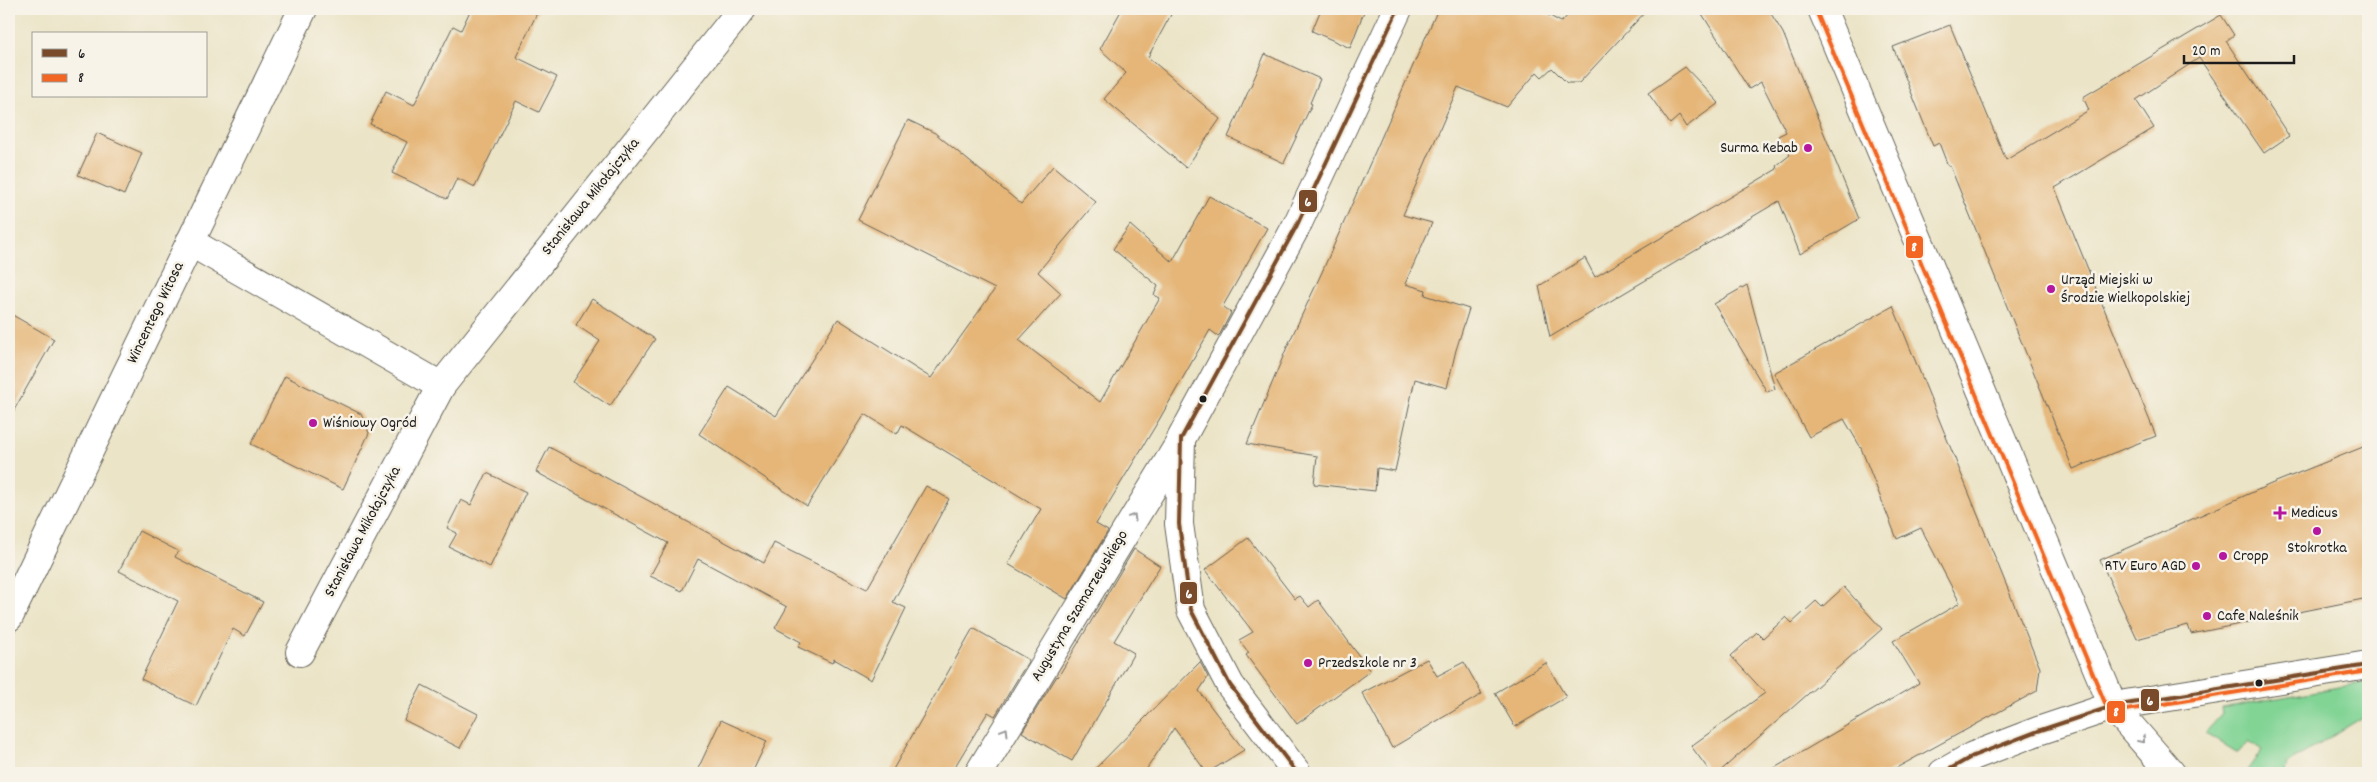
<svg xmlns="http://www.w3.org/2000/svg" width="2377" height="782" font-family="Dekko,sans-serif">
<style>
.green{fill:#82d495;stroke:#4f7858}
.building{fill:#e5b678}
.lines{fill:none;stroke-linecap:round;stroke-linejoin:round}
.street-casing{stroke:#646258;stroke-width:30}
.street{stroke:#fff;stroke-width:28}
.bus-1-casing{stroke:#f7f3e8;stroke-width:8}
.bus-2-casing{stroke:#f7f3e8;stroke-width:8}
.bus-1{stroke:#7a4b2a;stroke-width:4}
.bus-2{stroke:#f26522;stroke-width:4}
.oneway{stroke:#999}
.poi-dot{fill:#b5179e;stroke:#f7f3e8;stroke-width:2}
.bus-dot{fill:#1c1c1c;stroke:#f7f3e8;stroke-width:2}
.labels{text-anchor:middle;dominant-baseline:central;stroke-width:5;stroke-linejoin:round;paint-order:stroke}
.poi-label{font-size:16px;fill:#1c1c1c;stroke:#f7f3e8;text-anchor:start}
.street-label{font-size:16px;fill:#1c1c1c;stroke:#f7f3e8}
.line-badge{stroke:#f7f3e8;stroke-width:2}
.badge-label{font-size:14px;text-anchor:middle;font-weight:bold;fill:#fff}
</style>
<rect width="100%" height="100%" fill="#f7f3e8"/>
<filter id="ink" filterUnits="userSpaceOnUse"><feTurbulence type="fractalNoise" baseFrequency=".02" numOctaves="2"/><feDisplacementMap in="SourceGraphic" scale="10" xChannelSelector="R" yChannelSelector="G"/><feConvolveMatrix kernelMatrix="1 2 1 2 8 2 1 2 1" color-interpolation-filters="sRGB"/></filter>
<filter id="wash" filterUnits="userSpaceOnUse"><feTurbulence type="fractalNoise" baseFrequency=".0096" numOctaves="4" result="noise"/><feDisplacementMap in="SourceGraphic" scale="20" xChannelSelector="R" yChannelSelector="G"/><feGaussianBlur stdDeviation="1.12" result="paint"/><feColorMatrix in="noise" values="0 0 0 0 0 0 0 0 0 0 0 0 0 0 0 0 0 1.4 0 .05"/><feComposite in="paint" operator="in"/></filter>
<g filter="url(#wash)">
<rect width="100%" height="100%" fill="#ebe4c7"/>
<path class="green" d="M2368,682V714L2288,763L2286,773H2245L2262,750L2249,741L2238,753L2205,733L2222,714L2221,708Z"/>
<g id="blocks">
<g class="building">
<path d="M471,9H539L516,57L557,77L539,112L516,101L475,187L457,178L447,199L392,173L407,142L370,124L386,91L414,105L453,26L461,30Z"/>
<path d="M1122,9H1174L1148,57L1220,119L1186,168L1104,99L1126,73L1100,49Z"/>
<path d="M1321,9H1365L1350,48L1312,31Z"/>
<path d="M1438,9H1537L1561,22L1575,9H1648L1579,83H1567L1552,68L1542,77L1537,72L1507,107L1458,87L1403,215L1432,223L1405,284L1426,290L1425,295L1469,309L1456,350L1447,388L1415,379L1395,471L1377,468L1375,491L1314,484L1317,456L1247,444L1287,347L1322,272Z"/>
<path d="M1699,9H1768L1783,33L1859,219L1800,254L1779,201L1550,337L1539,286L1585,258L1595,277L1777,169L1776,166L1790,155L1778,136L1786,132L1761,82L1749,89Z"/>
<path d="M2221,15L2234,35L2226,41L2289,136L2264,153L2199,58L2136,100L2154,128L2055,188L2156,436L2073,469L1950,166H1948L1939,143L1933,146L1893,47L1950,25L2006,160L2089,110L2083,97Z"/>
<path d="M1265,54L1320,79L1310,103L1312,104L1284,163L1228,137Z"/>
<path d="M1685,67L1719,103L1686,127L1679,116L1670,124L1648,93Z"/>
<path d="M908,120L935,133L1021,204L1053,166L1096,202L1038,272L1061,293L1019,340L1100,402L1160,298L1154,295L1158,286L1113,249L1130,225L1172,262L1209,196L1267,228L1223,306L1231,313L1220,334L1218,336L1210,330L1159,420L1096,524L1108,531L1067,599L1008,564L1041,509L902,425L897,434L865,414L807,506L699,434L729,387L776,416L838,319L931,378L995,289L858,220Z"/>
<path d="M97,133L142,153L124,195L78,175Z"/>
<path d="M1747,285L1775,389L1767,392L1714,304Z"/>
<path d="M592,299L655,339L610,406L573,382L600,341L576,325Z"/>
<path d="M1893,306L2040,668L2037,691L1887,773H1766L1919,683L1893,641L1960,603L1921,528L1897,539L1861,448L1844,419L1809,437L1774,373Z"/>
<path d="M9,313L54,339L9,419Z"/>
<path d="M285,376L361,414L369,433L343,489L251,444Z"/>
<path d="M2368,445V598L2191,634L2188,625L2137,639L2100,560L2271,484Z"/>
<path d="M549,447L764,563L774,543L867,589L926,486L949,499L893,602L906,608L871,680L834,659L832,663L798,647L801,642L775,628L787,607L698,559L682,591L650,576L668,543L536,472Z"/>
<path d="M487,473L526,492L490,567L449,547L457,533L447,528L461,500L471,505Z"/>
<path d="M139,531L178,551L175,557L263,602L245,636L233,629L196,706L141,679L178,601L119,571Z"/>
<path d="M1248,538L1295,599L1300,596L1309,607L1318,600L1370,671L1297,724L1246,655L1249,653L1239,640L1253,632L1205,570Z"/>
<path d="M1134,549L1160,566L1114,641L1134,653L1072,761L1022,732L1057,676L1058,677Z"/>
<path d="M1844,587L1882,629L1718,773H1711L1691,746L1765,693L1731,656L1757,632L1763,638L1786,617L1792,623L1816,601L1822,607Z"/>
<path d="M973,628L1029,660L995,716L988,712L951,773H891Z"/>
<path d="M1427,659L1437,676L1464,662L1482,694L1392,748L1362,693Z"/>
<path d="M1200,662L1208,677L1199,691L1244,750L1207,773L1174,728L1144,773H1091Z"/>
<path d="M1546,663L1566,697L1515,727L1495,693Z"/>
<path d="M422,685L478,714L460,748L404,720Z"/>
<path d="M721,720L767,741L752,773H696Z"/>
</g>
</g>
</g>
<g filter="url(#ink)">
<use href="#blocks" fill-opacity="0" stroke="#646258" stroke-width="1"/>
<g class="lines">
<defs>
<g id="street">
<path d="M1822,9L2113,706L2171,773"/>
<path d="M190,242L441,386L742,9"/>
<path d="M9,617L303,9"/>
<path d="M300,652L441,386"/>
<path d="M979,773L1181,441"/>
<path d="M1297,773L1230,685L1191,610L1179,524L1181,439L1297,225L1398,9"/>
<path d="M1943,773L1973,756L2038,731L2113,706L2368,665"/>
</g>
</defs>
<use href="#street" class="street-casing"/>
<use href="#street" class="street"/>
<defs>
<g id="bus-1">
<path d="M1297,773L1230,685L1191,610L1179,524L1181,439L1297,225L1398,9"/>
<path d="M1943,773L1973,756L2038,731L2113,706L2368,665"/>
</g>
<path id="bus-2" d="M1816,11L2108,710L2114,712L2368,671"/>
</defs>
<use href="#bus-1" class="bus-1-casing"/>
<use href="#bus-2" class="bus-2-casing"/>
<use href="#bus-1" class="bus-1"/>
<use href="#bus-2" class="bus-2"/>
</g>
<defs><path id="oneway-chevron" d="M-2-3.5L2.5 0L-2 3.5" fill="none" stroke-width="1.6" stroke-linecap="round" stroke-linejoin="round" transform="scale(1.25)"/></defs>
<g class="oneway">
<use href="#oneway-chevron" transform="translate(1133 517) rotate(-59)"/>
<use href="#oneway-chevron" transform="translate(1005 731) rotate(-59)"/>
<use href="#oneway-chevron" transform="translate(2142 740) rotate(49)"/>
</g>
</g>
<g class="poi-dot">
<circle cx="1808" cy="148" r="5"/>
<circle cx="2051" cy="289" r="5"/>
<circle cx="313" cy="423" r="5"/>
<path d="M2277.5 505.5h5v5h5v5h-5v5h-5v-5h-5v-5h5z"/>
<circle cx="2317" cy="531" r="5"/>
<circle cx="2223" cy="556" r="5"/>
<circle cx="2196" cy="566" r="5"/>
<circle cx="2207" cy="616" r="5"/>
<circle cx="1308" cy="663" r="5"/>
</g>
<g class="bus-dot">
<circle cx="1203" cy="399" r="4.5"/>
<circle cx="2259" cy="683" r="4.5"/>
</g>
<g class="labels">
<g class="poi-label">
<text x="1798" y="148" text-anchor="end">Surma Kebab</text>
<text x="2061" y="280">Urząd Miejski w<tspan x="2061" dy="18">Środzie Wielkopolskiej</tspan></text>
<text x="323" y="423">Wiśniowy Ogród</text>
<text x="2291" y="513">Medicus</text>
<text x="2317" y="548" text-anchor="middle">Stokrotka</text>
<text x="2233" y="556">Cropp</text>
<text x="2186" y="566" text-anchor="end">RTV Euro AGD</text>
<text x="2217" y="616">Cafe Naleśnik</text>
<text x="1318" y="663">Przedszkole nr 3</text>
</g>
<g class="street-label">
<text transform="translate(591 197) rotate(-51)">Stanisława Mikołajczyka</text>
<text transform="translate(156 313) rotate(-64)">Wincentego Witosa</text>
<text transform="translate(363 532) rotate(-62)">Stanisława Mikołajczyka</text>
<text transform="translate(1080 606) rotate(-59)">Augustyna Szamarzewskiego</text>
</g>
</g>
<g class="line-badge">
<rect x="1298" y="189" width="20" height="24" rx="5" fill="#7a4b2a"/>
<rect x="1905" y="235" width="19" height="24" rx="5" fill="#f26522"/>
<rect x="1179" y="581" width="19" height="24" rx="5" fill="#7a4b2a"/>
<rect x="2140" y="688" width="20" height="24" rx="5" fill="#7a4b2a"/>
<rect x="2106" y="700" width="20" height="24" rx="5" fill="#f26522"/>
</g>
<g class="badge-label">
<text x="1308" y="206">6</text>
<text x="1914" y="251">8</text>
<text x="1189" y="598">6</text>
<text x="2150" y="705">6</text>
<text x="2116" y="716">8</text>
</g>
<rect width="2377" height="782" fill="none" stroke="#f7f3e8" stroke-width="30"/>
<rect x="32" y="32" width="175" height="65" fill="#f7f3e8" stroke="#9f9d96"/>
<rect x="42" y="49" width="25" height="8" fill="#7a4b2a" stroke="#9f9d96"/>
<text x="78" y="58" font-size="15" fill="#1c1c1c">6</text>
<rect x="42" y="74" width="25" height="8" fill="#f26522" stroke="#9f9d96"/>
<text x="78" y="82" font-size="15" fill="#1c1c1c">8</text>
<path d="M2184 55v8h110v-8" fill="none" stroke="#1c1c1c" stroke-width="2.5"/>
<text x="2192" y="55" font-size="15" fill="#1c1c1c" stroke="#f7f3e8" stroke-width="4" paint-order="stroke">20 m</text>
</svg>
